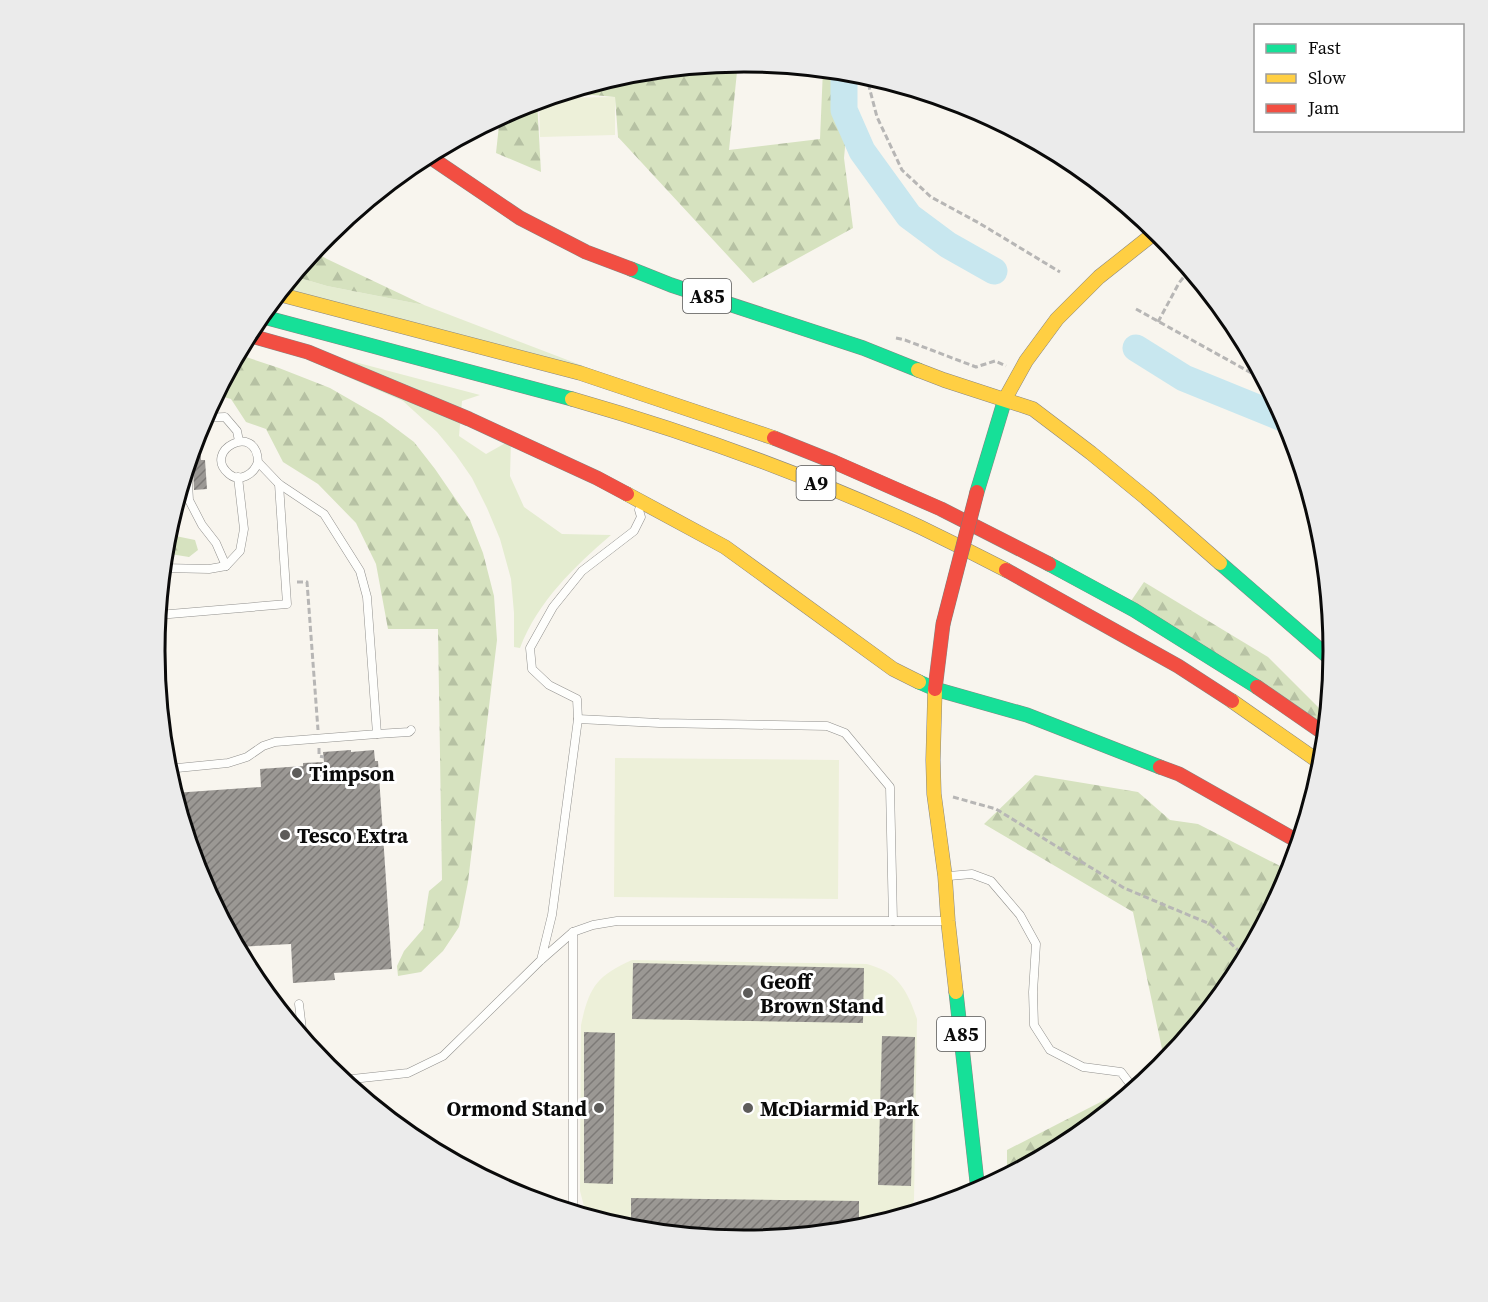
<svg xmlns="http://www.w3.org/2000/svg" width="1488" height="1302" font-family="'Source Serif 4',serif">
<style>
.grass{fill:#e4ecd0}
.forest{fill:url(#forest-firs)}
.pitch{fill:#edf0d9}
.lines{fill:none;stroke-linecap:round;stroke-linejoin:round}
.river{stroke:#c8e7ef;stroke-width:27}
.building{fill:url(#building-hatch)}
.lane-casing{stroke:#91908d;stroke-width:9}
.fast-casing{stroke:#888683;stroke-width:15}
.slow-casing{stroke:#888683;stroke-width:15}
.jam-casing{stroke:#888683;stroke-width:15}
.path{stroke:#b7b6b5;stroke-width:3;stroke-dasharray:6 3;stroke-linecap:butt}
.lane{stroke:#fefefc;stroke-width:8}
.fast{stroke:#16e098;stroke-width:14}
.slow{stroke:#ffcf43;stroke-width:14}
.jam{stroke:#f24e42;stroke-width:14}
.jam-bridge-casing{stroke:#7e7d7a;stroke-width:15;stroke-linecap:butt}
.jam-bridge{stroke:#f24e42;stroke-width:14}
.poi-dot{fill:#5d5c5a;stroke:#fff;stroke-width:2}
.labels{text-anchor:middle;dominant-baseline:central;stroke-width:6;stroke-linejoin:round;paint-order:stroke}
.shield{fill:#fff;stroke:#545454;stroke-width:1.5}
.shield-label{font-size:20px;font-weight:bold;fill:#0a0a0a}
.poi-label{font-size:21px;font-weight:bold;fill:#0a0a0a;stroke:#fff;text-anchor:start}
.rim{fill:none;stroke:#0a0a0a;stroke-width:3}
</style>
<defs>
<pattern id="forest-firs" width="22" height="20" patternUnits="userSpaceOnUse" patternTransform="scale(1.5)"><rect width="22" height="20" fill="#d6e2bf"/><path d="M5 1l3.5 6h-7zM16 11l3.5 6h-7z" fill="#b6c1a3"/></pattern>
<pattern id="building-hatch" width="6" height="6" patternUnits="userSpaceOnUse" patternTransform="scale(1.5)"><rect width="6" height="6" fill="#9b9894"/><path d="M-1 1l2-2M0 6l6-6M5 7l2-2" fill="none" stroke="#7d7a77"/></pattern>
</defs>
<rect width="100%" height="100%" fill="#f8f5ee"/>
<g class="grass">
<path d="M293,276L327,286L424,305L625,382L282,290Z"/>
<path d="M248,334L480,395L462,401L459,436L486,454L511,440L510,476L524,507L562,534L611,535C574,567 538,601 520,648L514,647V613L511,579L500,539L487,508L472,478L456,455L437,432L403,401Z"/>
</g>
<g class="forest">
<path d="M738,62L729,150L820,139L823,69L852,72L844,158L853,228L753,283L618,137L615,97L593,95L549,97L629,73Z"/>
<path d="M537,101L541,172L496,153L500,116L519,106Z"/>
<path d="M313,251L327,259L424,305L327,286L293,276Z"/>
<path d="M237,354L279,368L330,388L382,418L414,442L435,469L470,520L483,553L494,596L497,640L468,882L459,927L443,951L421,972L398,976L397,966L404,951L423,929L429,891L442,880L438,629H388L376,564L356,523L318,484L283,462L266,429L246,422L231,399L216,395Z"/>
<path d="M166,534L195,540L198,550L189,557L164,553Z"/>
<path d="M1144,582L1268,657L1327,716L1326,729L1131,601Z"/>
<path d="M1035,775L1138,792L1170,820L1198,824L1282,867L1289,876L1234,979L1165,1063L1133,912L984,824Z"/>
<path d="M1151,1076L1071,1141L1007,1175V1150Z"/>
</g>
<g class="pitch">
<path d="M615,97V135L540,137L539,100L545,98Z"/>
<path d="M615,758L839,760L838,899L614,897Z"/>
<path d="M632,960L867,964C873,966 880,968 885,971C903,981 911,1001 917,1019L914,1200L911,1214L859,1229L744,1240L629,1229L588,1217L586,1214L580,1191L581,1025C589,988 596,976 632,960Z"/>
</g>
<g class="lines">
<g class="river">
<path d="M844,71V110L862,151L909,216L948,245L994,271"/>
<path d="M1136,348L1184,378L1285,419"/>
</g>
</g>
<g class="building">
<path d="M198,431H199L201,460H205L207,489L194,490L193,467L192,463L189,461Z"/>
<path d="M351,750V752L374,750L375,761H378L392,969L334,973L335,980L293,983L291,944L237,947L199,876L174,793L261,787L260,769L303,766V763L324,762L323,752Z"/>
<path d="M633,963L864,968L863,1023L632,1019Z"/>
<path d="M584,1032L615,1033L613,1184L584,1183Z"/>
<path d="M882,1036L915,1037L911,1186L878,1185Z"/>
<path d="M631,1198L859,1201V1229L765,1238H718L631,1229Z"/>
</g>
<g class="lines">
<defs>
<g id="lane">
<path d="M203,418L225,417L237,431L239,441"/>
<path d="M187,467L189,500L202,525L216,543L226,566"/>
<path d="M163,568L209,569L226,566L240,551L244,529L238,477"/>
<path d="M158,615L287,604L279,484"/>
<path d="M578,719L577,699L549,685L532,669L530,648L553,607L582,571L634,531L641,517L639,510"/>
<path d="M377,734L409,732L411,730"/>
<path d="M167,769L228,763L247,757L263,746L275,742L377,734L367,597L360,571L324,514L279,484L258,462C257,421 201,451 229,474C240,483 254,474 258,462"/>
<path d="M949,876L972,874L991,881L1020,915L1036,944L1033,992L1034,1025L1050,1050L1083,1067L1121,1072L1134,1089"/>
<path d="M893,921H945"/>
<path d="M299,1004L303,1038"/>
<path d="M343,1080L408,1073L443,1056L541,960L573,932L593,925L617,921H893L890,787L845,733L827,726L659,723L578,719L552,915L541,960"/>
<path d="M573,1212V932"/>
</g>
<g id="fast">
<path d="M631,269L671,285L863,348L918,370"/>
<path d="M260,316L572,399"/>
<path d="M977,492L1005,399"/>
<path d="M1220,563L1333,661"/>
<path d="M1049,564L1134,610L1257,687"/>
<path d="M919,682L935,689L1027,715L1160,767"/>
<path d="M956,992L978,1191"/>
</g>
<g id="slow">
<path d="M278,294L580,373L774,438"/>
<path d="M918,370L944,380L1033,409L1091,453L1146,498L1220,563"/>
<path d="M572,399C691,433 807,475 920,527C949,541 977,555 1006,570"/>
<path d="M1005,399L1026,361L1057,319L1099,277L1157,231"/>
<path d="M627,494L725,547L893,669L919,682"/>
<path d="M935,689L933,760L934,794L945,876L948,921L956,992"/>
<path d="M1232,701L1322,764"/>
</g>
<g id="jam">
<path d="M427,155L520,218L586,252L631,269"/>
<path d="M248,335L308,352L469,419L597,478L627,494"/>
<path d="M774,438L834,462L941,509L1049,564"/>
<path d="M1006,570L1178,666L1232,701"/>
<path d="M1257,687L1325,734"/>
<path d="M935,689L943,624"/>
<path d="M1160,767L1179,774L1299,842"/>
</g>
</defs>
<use href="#lane" class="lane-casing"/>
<use href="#fast" class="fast-casing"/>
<use href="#slow" class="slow-casing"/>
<use href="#jam" class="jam-casing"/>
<g class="path">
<path d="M866,75L877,117L902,170L931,197L979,223L1060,272"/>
<path d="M1136,309L1264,380"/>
<path d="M1158,322L1179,283L1190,269"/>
<path d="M896,338L905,340L976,367L995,361L1006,366"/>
<path d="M297,582H307L318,730"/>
<path d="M319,748V756L324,757"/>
<path d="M953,797L996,809L1124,888L1210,924L1239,951L1244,960"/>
</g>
<use href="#lane" class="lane"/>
<use href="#fast" class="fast"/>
<use href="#slow" class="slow"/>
<use href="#jam" class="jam"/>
<defs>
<path id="jam-bridge" d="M943,624L977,492"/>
</defs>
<use href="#jam-bridge" class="jam-bridge-casing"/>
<use href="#jam-bridge" class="jam-bridge"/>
</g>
<g class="poi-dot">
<circle cx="297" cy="773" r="6"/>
<circle cx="285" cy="835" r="6"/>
<circle cx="748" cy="993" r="6"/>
<circle cx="599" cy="1108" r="6"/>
<circle cx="748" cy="1108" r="6"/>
</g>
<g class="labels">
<g class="shield">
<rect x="683" y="279" width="48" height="34" rx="4.5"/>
<rect x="796.5" y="466" width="39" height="34" rx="4.5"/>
<rect x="937" y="1017" width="48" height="34" rx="4.5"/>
</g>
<g class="shield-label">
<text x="707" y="296">A85</text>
<text x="816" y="483">A9</text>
<text x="961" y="1034">A85</text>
</g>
<g class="poi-label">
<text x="309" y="773">Timpson</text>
<text x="297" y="835">Tesco Extra</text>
<text x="760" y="981">Geoff<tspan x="760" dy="24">Brown Stand</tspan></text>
<text x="587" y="1108" text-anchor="end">Ormond Stand</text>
<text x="760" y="1108">McDiarmid Park</text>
</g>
</g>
<path d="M0 0H1488V1302H0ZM165 651a579 579 0 1 1 1158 0a579 579 0 1 1-1158 0Z" fill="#ebebeb" fill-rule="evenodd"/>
<path class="rim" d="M165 651a579 579 0 1 1 1158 0a579 579 0 1 1-1158 0Z"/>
<rect x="1254" y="24" width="210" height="108" fill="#ffffff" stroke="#9d9d9d" stroke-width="1.5"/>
<rect x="1266" y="44" width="30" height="9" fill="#16e098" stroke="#9d9d9d" stroke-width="1.5"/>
<text x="1308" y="54" font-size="18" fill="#0a0a0a">Fast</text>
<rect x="1266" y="74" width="30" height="9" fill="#ffcf43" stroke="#9d9d9d" stroke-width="1.5"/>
<text x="1308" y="84" font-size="18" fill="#0a0a0a">Slow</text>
<rect x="1266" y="104" width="30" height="9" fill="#f24e42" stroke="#9d9d9d" stroke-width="1.5"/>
<text x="1308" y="114" font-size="18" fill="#0a0a0a">Jam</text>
</svg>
